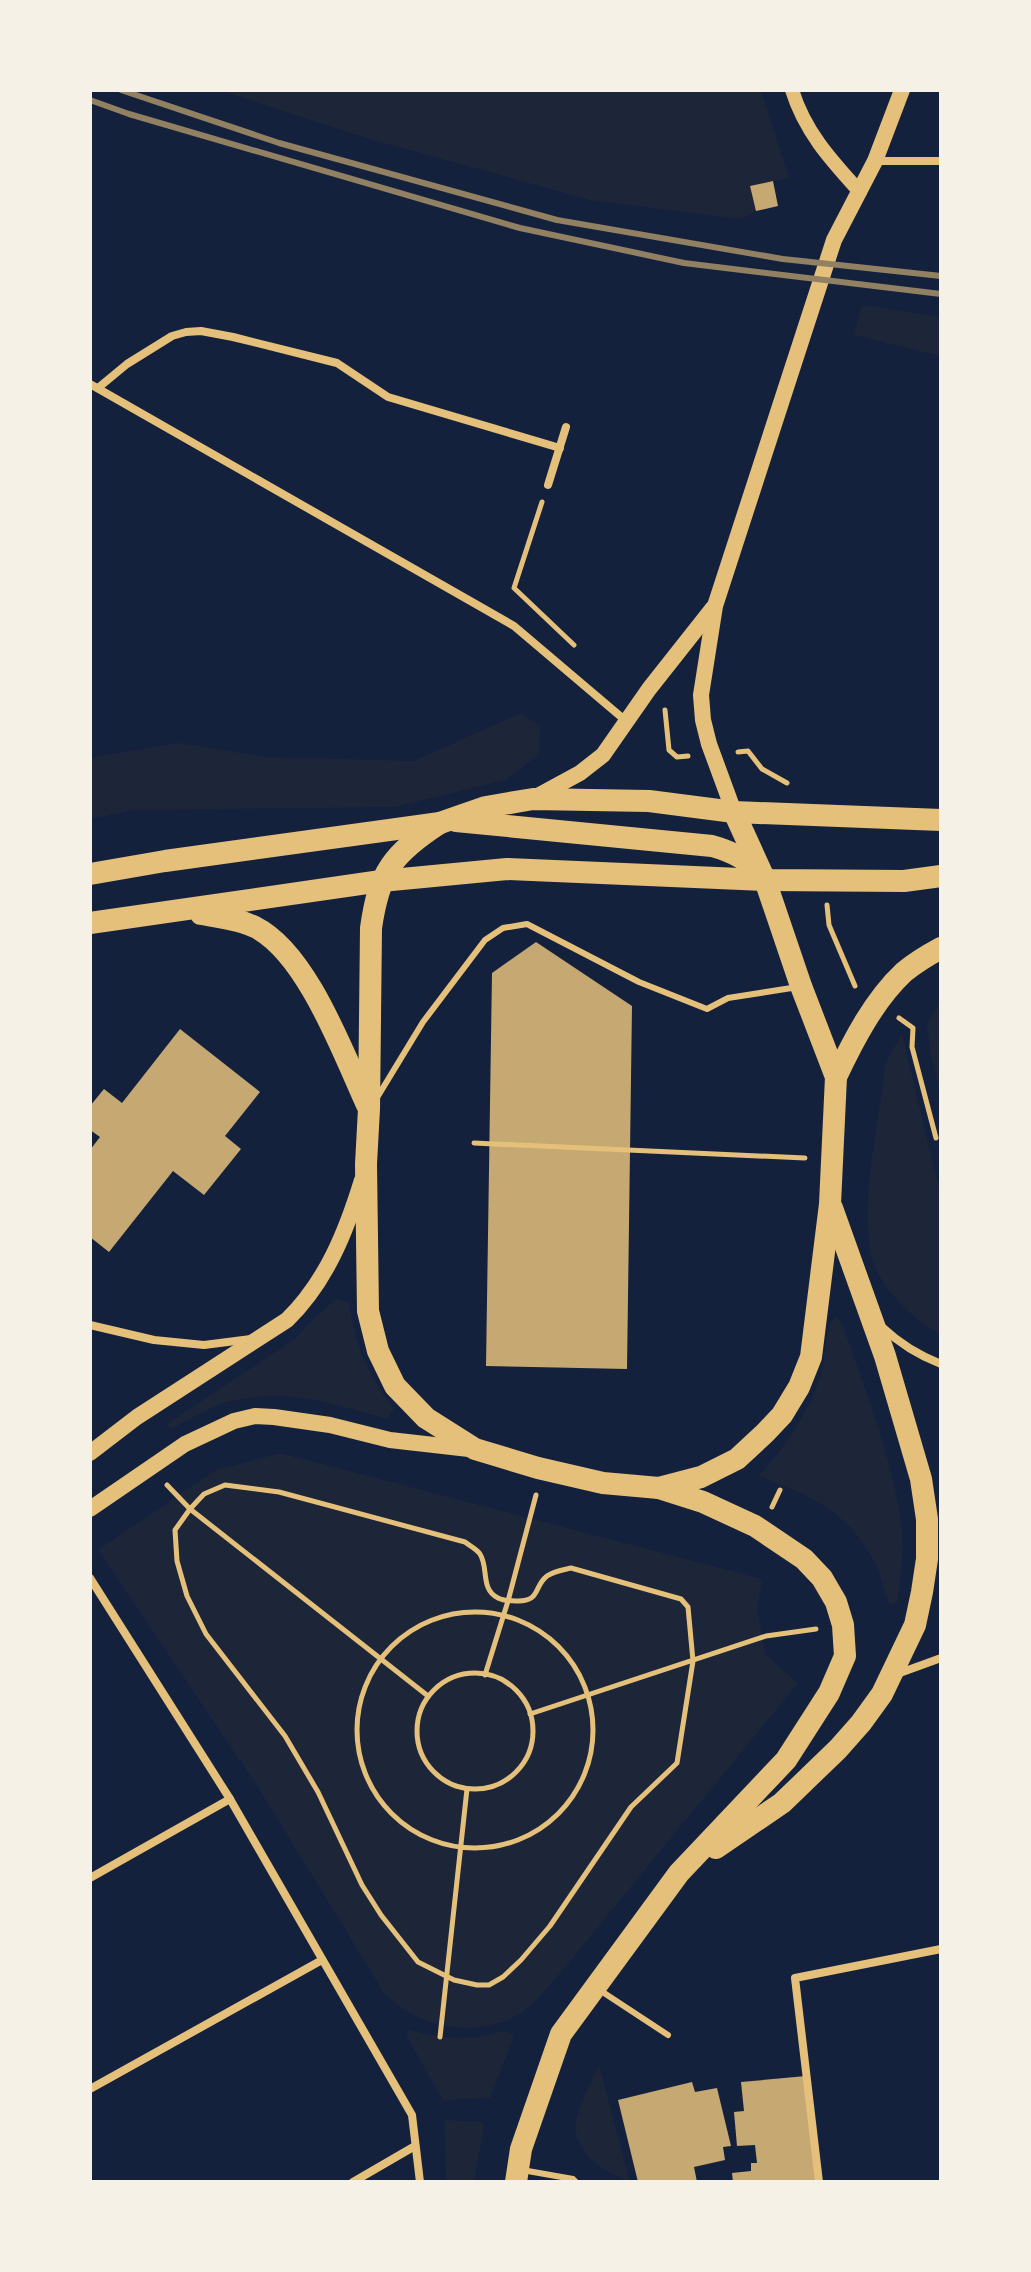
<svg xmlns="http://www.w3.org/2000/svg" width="1031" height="2272" font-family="Arial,sans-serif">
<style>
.green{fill:#1d2539}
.building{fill:#c6a872}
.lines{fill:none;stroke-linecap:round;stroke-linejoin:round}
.path{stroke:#e5c07b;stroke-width:5}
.service{stroke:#e5c07b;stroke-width:6}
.minor{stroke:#e5c07b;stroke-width:8}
.tertiary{stroke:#e5c07b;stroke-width:14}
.secondary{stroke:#e5c07b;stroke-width:16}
.trunk{stroke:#e5c07b;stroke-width:22}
.rail{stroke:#918062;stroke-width:6}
</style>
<rect width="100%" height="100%" fill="#14213d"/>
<g class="green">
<path d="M219,90H761L789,178L750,186L756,211L741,219L590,200L366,138Z"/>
<path d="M862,305L941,317V356L854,335Z"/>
<path d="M521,713L540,727L539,754L506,780L394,807L134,810L90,819V758L178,743L266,757L414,761Z"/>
<path d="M941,1001V1098L930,1052L927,1023Z"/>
<path d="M902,1034L933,1165L941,1192V1334C914,1321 880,1288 872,1258C861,1214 874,1143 881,1098C883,1088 883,1077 885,1067C888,1056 896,1045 902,1034Z"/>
<path d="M336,1299L349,1302C355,1346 367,1373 394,1409L387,1419C329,1403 281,1385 221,1404C204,1410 187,1421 170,1429L167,1424L295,1339L312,1320Z"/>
<path d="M836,1318L842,1322C864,1390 894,1458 902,1530C905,1553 900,1580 897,1603L890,1604C883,1592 882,1576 875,1563C847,1510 812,1496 759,1476C785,1446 812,1410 822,1370C825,1353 825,1337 831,1321Z"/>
<path d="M280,1453L762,1579L757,1610L766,1655L798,1683L557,1977C546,1989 534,2004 521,2013C489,2032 451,2032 417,2017C406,2012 396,2003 386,1996L256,1784L98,1550L216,1470Z"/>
<path d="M408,2030C446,2039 467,2041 505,2031L514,2036L490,2098L443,2100L407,2037Z"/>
<path d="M599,2065L630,2182C608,2173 579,2158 576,2131C573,2115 592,2080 599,2065Z"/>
<path d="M445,2120L480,2122L484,2124L474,2182H446Z"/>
</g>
<g class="building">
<path d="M773,181L778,206L756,211L750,186Z"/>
<path d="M536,942L632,1006L627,1369L486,1366L492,973Z"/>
<path d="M180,1029L260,1092L225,1136L241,1149L204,1195L173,1171L109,1252L90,1237V1150L100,1137L90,1130V1106L104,1089L122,1103Z"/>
<path d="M806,2076L816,2182H733L732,2173L751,2171V2163H757L755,2145L737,2146L734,2112L744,2111L741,2082Z"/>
<path d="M692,2082L695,2092L717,2088L731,2146L723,2147L725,2160L694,2167L697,2182H638L618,2100Z"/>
</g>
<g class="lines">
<g class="path">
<path d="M542,502L514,588L574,645"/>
<path d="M665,710L669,750L677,757L688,756"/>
<path d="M738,752L748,751L762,769L787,783"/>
<path d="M827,905L829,925L855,986"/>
<path d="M899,1018L913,1028L912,1047L936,1138"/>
<path d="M474,1143L805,1158"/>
<path d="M167,1485L190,1509L428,1696"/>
<path d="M225,1485L279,1492L465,1542C470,1546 477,1549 480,1554C489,1568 480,1589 498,1598C504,1601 511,1601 516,1601C541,1602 533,1587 547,1576C554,1571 563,1570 571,1568L681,1599L688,1607L693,1661L677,1763L631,1807L550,1926L521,1960L503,1977L489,1985H477L454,1980L418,1962L381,1915L362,1885L318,1792L285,1736L206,1634L187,1596L177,1561L175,1530L190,1509L204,1494Z"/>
<path d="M772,1507L780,1490"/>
<circle cx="475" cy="1730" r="118"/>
<circle cx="475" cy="1731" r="58"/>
<path d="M485,1675L508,1601L536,1495"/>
<path d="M530,1714L766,1636L816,1629"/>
<path d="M440,2037L467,1789"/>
</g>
<g class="service">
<path d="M378,1096L423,1022L485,940L503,928L527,924L639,982L707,1009L728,998L798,987"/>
<path d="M598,1989L668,2035"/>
<path d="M522,2170L573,2179L576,2182"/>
</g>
<g class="minor">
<path d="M875,161H941"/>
<path d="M90,384L514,626L626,721"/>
<path d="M98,388L127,364L172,336L186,332L201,331L233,337L337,363L388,397L560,448"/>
<path d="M548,485L566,427"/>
<path d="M90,1325L154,1340L204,1345L251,1339"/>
<path d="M882,1327C900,1344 918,1355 941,1364"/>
<path d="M90,1578L230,1799L412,2115L420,2182"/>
<path d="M897,1674L941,1658"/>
<path d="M90,1878L230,1799"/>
<path d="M90,2089L322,1960"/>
<path d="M353,2182L415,2146"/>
<path d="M819,2182L795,1978L941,1949"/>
</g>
<path class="tertiary" d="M792,90C805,132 831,160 860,192"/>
<g class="secondary">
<path d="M534,798L580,773L603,755L649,689L713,608"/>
<path d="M734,812L709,744L703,720L701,695L715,606L834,240L875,161L902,90"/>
<path d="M90,1453L137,1417L287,1320C326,1282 346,1232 362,1180"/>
<path d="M90,1509L185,1444L234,1421L255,1416L274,1417L330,1425L390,1440L469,1449"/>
</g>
<g class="trunk">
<path d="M456,821L712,846C730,851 748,859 760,874"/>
<path d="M440,823C392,854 379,872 371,928L369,1109L366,1164L368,1311L378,1351L395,1386L426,1418L475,1449L538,1468L603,1483L659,1488L701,1477L737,1459L765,1433L782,1415L799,1387L811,1357L830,1204L836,1077L801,986L765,880L734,812"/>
<path d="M90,874L165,861L440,823L486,807L533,799L649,801L734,812L941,820"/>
<path d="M201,914C219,917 238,919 255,927C307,953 343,1053 367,1105"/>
<path d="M90,923L381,881L507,869L765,880L904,881L941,876"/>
<path d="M836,1077C853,1041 874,1000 904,972C915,963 928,955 941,948"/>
<path d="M716,1848L782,1803L838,1749L861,1723L882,1694L915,1625L922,1592L927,1559V1519L921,1479L885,1356L832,1208"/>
<path d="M516,2182L521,2149L561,2034L679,1873L786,1760L829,1693L845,1656L843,1625L836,1602L822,1578L804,1559L755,1526L703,1502L659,1488"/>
</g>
<g class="rail">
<path d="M121,90L279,143L557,220L783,259L941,276"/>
<path d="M90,100L129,114L520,228L684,263L941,294"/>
</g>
</g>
<rect width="1031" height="2272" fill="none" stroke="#f6f1e7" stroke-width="184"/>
</svg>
